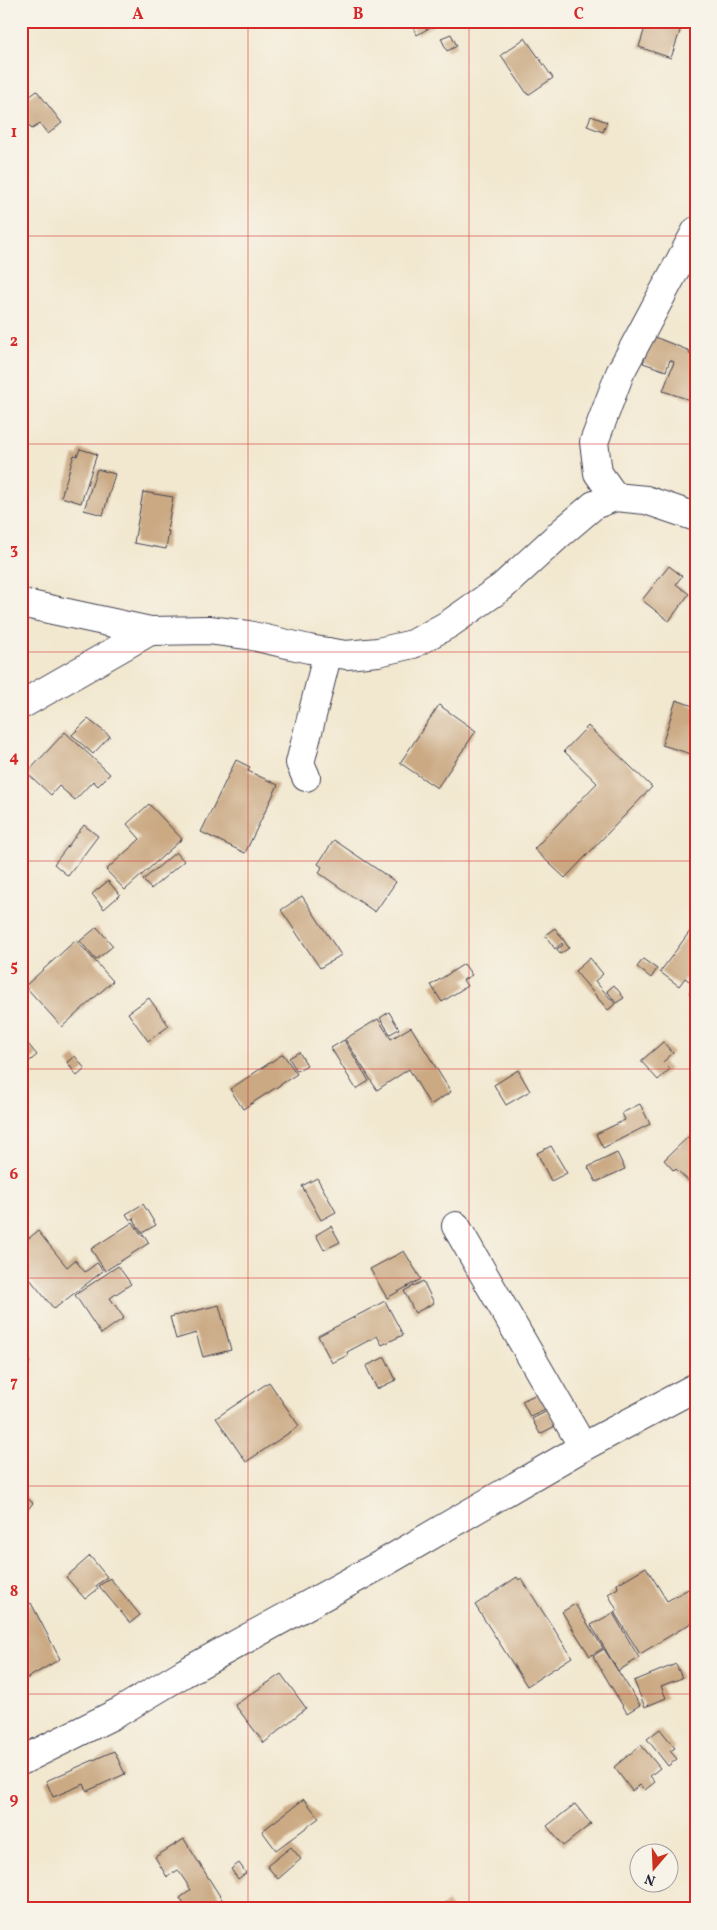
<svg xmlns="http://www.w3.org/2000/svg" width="717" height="1930" font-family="Vollkorn,serif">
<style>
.building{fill:#caa983}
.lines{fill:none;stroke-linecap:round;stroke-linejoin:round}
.street-casing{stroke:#414051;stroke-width:30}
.street{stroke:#fff;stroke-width:28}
.grid{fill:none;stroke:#d62828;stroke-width:1;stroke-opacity:0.55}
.neatline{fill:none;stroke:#d62828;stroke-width:2}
.grid-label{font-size:16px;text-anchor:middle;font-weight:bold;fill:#d62828}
</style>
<rect width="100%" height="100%" fill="#f7f3e8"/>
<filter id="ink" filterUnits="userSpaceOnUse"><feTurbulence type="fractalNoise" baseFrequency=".02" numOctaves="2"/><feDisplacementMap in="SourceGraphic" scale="10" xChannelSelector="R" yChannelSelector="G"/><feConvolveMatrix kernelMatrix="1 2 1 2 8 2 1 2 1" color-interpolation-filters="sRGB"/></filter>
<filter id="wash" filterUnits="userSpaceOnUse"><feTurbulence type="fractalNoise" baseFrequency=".0096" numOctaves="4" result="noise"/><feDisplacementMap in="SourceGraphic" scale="20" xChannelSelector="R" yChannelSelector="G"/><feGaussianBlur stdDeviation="1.12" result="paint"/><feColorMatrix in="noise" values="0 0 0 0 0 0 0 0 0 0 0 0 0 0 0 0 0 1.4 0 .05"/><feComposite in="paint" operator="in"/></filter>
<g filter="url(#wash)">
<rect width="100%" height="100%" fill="#f2e8d0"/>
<g id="blocks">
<g class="building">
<path d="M410,21H435L436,24L417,35Z"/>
<path d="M647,21L683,22L671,58L639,47Z"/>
<path d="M451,34L457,46L447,51L441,38Z"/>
<path d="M525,38L553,78L528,95L501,55Z"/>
<path d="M37,91L62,123L48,134L40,124L32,129L25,121L21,124V103Z"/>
<path d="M591,116L607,122L603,132L587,126Z"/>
<path d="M652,336L690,351L689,354L696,356V399L694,398L693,401L663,391L674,362L670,360L666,371L643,363Z"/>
<path d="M80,449L97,454L81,503L61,497L74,455L77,456Z"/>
<path d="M97,469L115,474L103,515L84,510Z"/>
<path d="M143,492L173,497L167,531H169L166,549L134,543Z"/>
<path d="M669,566L682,576L676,584L689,594L669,621L642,600Z"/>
<path d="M676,700L696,707V740L691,754L662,745Z"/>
<path d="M439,705L476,731L437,788L400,763Z"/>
<path d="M88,719L110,736L93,754L72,735Z"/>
<path d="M588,726L652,787L565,878L534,849L597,783L564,751Z"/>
<path d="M65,732L110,774L98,786L93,781L75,800L59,786L51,795L27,773Z"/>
<path d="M236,760L250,767L248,771L278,785L245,853L201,832Z"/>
<path d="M149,804L182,839L125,890L106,870L140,839L127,824Z"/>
<path d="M84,825L98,836L68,876L54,864Z"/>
<path d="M334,840L396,882L375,912L319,873L322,867L318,864Z"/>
<path d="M176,852L184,861L151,889L143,880Z"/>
<path d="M108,881L120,895L104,909L92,894Z"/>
<path d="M302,896L341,955L320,968L281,910Z"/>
<path d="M696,923V978L692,983L685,978L679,986L660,972Z"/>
<path d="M97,927L113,946L96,960L80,941Z"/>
<path d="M555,928L569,948L560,954L557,949L563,945L562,943L555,949L545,935Z"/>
<path d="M76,940L113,981L62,1027L25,986Z"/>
<path d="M590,958L603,974L595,981L615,1004L608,1010L575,971Z"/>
<path d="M643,959L657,969L651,978L637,967Z"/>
<path d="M464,964L472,975L463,980L467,986L442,1002L431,985Z"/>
<path d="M614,985L624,998L616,1003L607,991Z"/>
<path d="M693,987L696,989V998L689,993Z"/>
<path d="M149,998L169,1026L148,1041L128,1013Z"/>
<path d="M389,1012L399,1029L390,1034L380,1018Z"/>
<path d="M378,1019L391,1039L411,1027L451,1092L430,1105L409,1069L377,1090L345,1039Z"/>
<path d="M344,1040L369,1081L356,1089L331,1048Z"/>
<path d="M663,1042L673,1053L663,1062L670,1069L658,1080L641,1061Z"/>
<path d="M28,1044L37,1055L21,1068V1049Z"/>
<path d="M299,1052L307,1065L297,1071L289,1058Z"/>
<path d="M283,1054L297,1074L243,1109L230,1089Z"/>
<path d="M75,1056L85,1069L77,1076L67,1062Z"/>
<path d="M518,1070L530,1091L506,1105L494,1085Z"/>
<path d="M640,1104L650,1124L603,1148L596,1134L625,1120L622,1113Z"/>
<path d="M690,1135L696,1141V1188L676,1169L674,1171L664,1160Z"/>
<path d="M551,1146L567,1173L551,1181L537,1153Z"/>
<path d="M617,1153L625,1169L596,1182L588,1167Z"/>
<path d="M317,1178L336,1212L321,1220L302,1186Z"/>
<path d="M143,1204L156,1225L142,1233L133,1218L130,1220L126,1214Z"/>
<path d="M133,1222L142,1236L144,1235L149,1243L105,1271L91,1249Z"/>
<path d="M331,1226L340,1242L324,1250L316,1235Z"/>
<path d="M38,1231L67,1267L75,1260L85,1272L97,1263L103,1271L54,1309L21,1268V1244Z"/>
<path d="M404,1251L421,1279L387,1298L370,1269Z"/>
<path d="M118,1266L131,1284L110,1298L124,1318L101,1334L75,1295Z"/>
<path d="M423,1281L434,1303L415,1313L404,1291Z"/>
<path d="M385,1301L403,1335L382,1345L377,1336L347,1352L348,1355L332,1363L318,1336Z"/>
<path d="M219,1305L231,1350L203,1357L196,1333L176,1339L170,1317Z"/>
<path d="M21,1356L30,1362L21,1374Z"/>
<path d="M385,1357L396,1380L377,1389L366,1366Z"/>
<path d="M269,1382L299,1426L246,1462L216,1418Z"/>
<path d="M539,1393L547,1409L530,1417L522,1401Z"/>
<path d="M549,1410L557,1425L540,1434L532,1419Z"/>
<path d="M21,1493L33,1503L21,1518Z"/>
<path d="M90,1556L107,1577L96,1586L98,1589L85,1599L66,1577Z"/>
<path d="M646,1567L667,1601L690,1588L696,1598V1620L640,1654L614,1612L617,1610L608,1594L618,1588L617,1584Z"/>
<path d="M517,1577L519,1580L521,1578L572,1657L527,1686L475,1605Z"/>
<path d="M110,1578L140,1615L130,1623L99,1586Z"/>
<path d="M31,1603L60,1659L21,1682V1608Z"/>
<path d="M575,1604L603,1648L590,1656L562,1612Z"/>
<path d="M613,1613L639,1658L618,1671L591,1625Z"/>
<path d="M604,1649L640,1705L627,1713L593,1656Z"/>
<path d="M676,1664L682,1678L661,1686L666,1698L645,1707L634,1681Z"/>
<path d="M281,1674L306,1708L264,1743L235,1705Z"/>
<path d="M660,1729L675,1748L670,1751L677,1759L668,1766L647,1739Z"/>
<path d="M641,1745L660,1768L650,1776L655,1782L645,1790L640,1785L632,1791L614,1767Z"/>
<path d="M114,1751L125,1774L87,1791L84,1784L53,1797L46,1781Z"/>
<path d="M304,1799L319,1818L276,1850L262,1831Z"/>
<path d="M575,1804L591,1824L563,1846L547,1826Z"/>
<path d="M184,1839L228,1909H187L180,1898L191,1890L178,1870L167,1877L155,1857Z"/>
<path d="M291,1847L301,1859L278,1879L267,1866Z"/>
<path d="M239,1863L246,1873L238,1879L231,1869Z"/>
<path d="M447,1902L452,1909H439Z"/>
</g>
</g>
</g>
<g filter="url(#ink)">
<use href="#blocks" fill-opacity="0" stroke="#414051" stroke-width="1"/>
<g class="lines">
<defs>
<g id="street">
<path d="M615,497L598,473L594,442L620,373L696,231"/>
<path d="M21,603L150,631L209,630L248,635L309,649L346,655L378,652L413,644L449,624L502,587L561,533L594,505L615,497L646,500L696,517"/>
<path d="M21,705L150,631"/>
<path d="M306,777L300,763L328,652"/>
<path d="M456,1226L583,1447"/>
<path d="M21,1761L119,1712L184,1673L382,1564L583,1447L696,1387"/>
</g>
</defs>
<use href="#street" class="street-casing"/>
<use href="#street" class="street"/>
</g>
</g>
<path class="grid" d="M248,21V1909M469,21V1909M21,236H696M21,444H696M21,652H696M21,861H696M21,1069H696M21,1278H696M21,1486H696M21,1694H696"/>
<rect width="717" height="1930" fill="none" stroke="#f7f3e8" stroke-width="55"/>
<g transform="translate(654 1868) rotate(199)"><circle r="24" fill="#f7f3e8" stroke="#a29fa3"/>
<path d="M0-4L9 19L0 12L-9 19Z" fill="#c8321e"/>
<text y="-8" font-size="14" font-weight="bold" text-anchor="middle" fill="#22223b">N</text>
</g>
<rect x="28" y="28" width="662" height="1874" class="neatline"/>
<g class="grid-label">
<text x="138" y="19">A</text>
<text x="358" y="19">B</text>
<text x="579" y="19">C</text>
<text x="14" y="137">1</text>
<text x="14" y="346">2</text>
<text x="14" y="554">3</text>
<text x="14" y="762">4</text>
<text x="14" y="971">5</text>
<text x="14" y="1179">6</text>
<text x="14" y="1387">7</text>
<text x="14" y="1596">8</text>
<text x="14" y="1804">9</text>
</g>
</svg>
